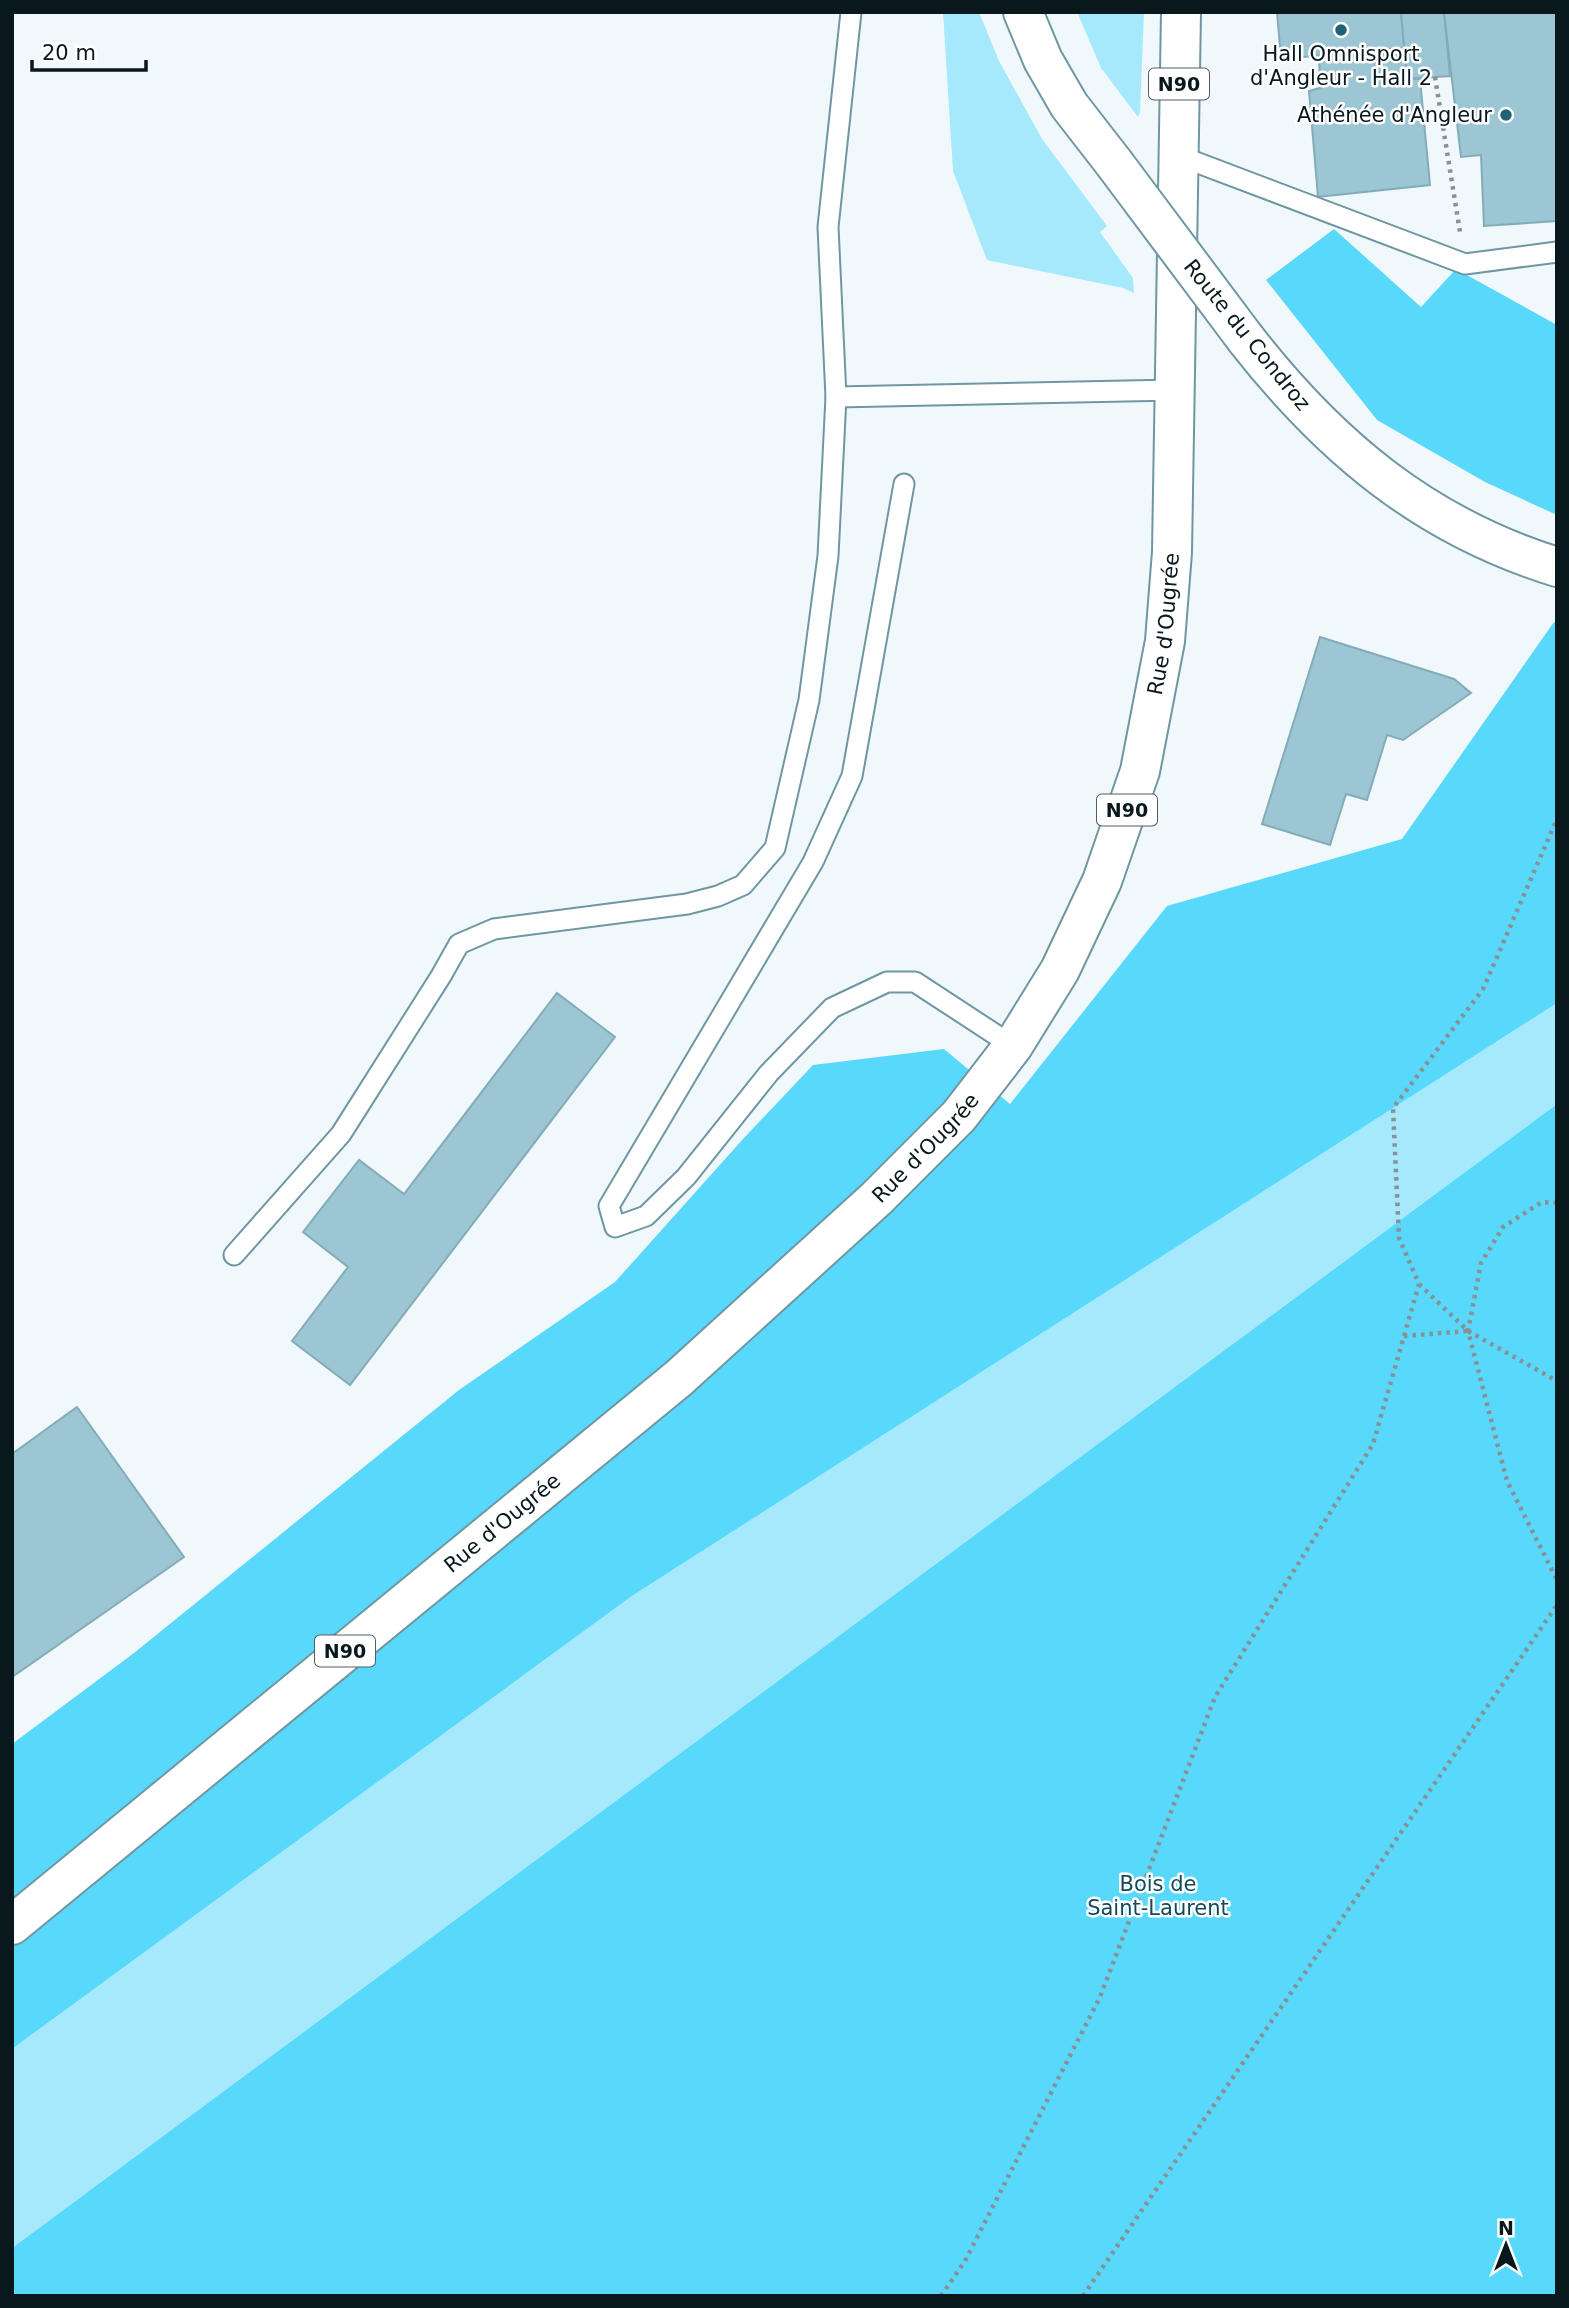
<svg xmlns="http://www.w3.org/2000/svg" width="1569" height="2308" font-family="'DejaVu Sans',sans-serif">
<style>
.green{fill:#a6e9fd}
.forest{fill:#58d9fb}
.building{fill:#9cc6d3;stroke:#83acb9;stroke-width:2}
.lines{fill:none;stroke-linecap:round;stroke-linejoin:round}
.lane-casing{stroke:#6e97a3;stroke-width:23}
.secondary-casing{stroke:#6e97a3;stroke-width:42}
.primary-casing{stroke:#6e97a3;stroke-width:42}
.path{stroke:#869296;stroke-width:4.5;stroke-dasharray:3.5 5;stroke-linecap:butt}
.lane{stroke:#fff;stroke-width:19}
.secondary{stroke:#fff;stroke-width:38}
.primary{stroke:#fff;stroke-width:38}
.secondary-bridge-casing{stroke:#6e97a3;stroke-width:42;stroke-linecap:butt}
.secondary-bridge{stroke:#fff;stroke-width:38}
.poi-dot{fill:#1e6274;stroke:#fff;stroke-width:2.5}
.labels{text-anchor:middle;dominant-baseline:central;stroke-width:5;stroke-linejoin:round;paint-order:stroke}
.shield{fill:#fff;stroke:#525d61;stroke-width:2}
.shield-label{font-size:19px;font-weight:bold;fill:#08181d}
.poi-label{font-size:21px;fill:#08181d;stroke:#fff}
.street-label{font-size:21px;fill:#08181d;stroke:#fff}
.park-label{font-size:21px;fill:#124a59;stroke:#fff}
</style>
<rect width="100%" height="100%" fill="#f0f8fb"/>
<g class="green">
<path d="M943,12H979L999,61L1042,139L1107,226L1100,232L1133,278L1134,293L1123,288L987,260L953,171Z"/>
<path d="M1077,12H1144L1140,113L1138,117L1101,68Z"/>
<path d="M1557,1003V1104L12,2248V2049L632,1596Z"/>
</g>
<g class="forest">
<path d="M1334,229L1421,307L1456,269L1557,325V515L1485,482L1377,420L1266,280Z"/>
<path d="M1554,622L1557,623V1003L632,1596L12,2049V1744L134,1653L459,1390L615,1282L743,1139L813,1065L944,1049L1010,1104L1167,906L1402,839Z"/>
<path d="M1557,1104V2296H12V2248Z"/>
</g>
<g class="building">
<path d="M1277,12H1401L1404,48L1281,59Z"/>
<path d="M1401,12H1444L1450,76L1407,79Z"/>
<path d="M1444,12H1557V221L1484,226L1481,155L1461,157Z"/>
<path d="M1404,48L1407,79H1420L1430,185L1318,197L1309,91L1320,88L1319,56Z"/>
<path d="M1320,637L1454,679L1471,693L1403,740L1387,735L1367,800L1346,794L1330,845L1262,824Z"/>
<path d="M557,993L615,1037L350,1385L292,1341L348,1267L303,1232L359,1160L404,1194Z"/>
<path d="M77,1407L184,1557L12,1677V1454Z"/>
</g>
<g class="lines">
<defs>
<g id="lane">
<path d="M1177,155L1465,264L1557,252"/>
<path d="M836,397L1175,390"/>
<path d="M904,484L852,776L813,862L609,1206L615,1227L646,1216L686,1177L769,1073L832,1008L887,982H915L1013,1046"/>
<path d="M234,1255L341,1134L441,976L459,944L494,929L687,904L718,896L743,885L775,848L809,700L828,556L836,397L828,227L851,12"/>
</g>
<g id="secondary">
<path d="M1023,12L1043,60L1069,105L1114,163"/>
<path d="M1245,338C1329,446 1424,526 1557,567"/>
</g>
<g id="primary">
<path id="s1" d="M12,1925L679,1378L877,1198L959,1116L1013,1046L1060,970L1102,881L1140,771L1165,641L1172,552L1181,12"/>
</g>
</defs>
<use href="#lane" class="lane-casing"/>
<use href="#secondary" class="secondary-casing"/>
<use href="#primary" class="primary-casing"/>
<g class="path">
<path d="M1435,77L1460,232"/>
<path d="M1557,1203L1542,1202L1503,1227L1481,1263L1468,1331L1507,1481L1557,1580"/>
<path d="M1419,1284L1468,1331L1557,1381"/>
<path d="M1404,1336L1467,1331"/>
<path d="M941,2296L965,2261L1100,1997L1215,1697L1373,1444L1419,1284L1399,1238L1393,1108L1483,989L1557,819"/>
<path d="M1083,2296L1557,1605"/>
</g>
<use href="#lane" class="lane"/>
<use href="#secondary" class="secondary"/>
<use href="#primary" class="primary"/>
<defs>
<path id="secondary-bridge" d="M1114,163L1245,338"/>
</defs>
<use href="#secondary-bridge" class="secondary-bridge-casing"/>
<use href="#secondary-bridge" class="secondary-bridge"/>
</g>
<g class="poi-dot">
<circle cx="1341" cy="30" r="7"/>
<circle cx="1506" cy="115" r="7"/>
</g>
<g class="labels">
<g class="shield">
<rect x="1149" y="68.5" width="60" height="31" rx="5"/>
<rect x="1097" y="794.5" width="60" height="31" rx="5"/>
<rect x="315" y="1635.5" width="60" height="31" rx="5"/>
</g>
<g class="shield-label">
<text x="1179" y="84">N90</text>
<text x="1127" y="810">N90</text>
<text x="345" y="1651">N90</text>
</g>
<g class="poi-label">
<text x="1341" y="54">Hall Omnisport<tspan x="1341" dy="24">d'Angleur - Hall 2</tspan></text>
<text x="1492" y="115" text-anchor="end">Athénée d'Angleur</text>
</g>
<g class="street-label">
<text transform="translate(1247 335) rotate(51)">Route du Condroz</text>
<text stroke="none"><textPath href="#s1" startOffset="1788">Rue d'Ougrée</textPath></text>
<text stroke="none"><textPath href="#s1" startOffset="1200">Rue d'Ougrée</textPath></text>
<text stroke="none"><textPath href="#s1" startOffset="634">Rue d'Ougrée</textPath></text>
</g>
<g class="park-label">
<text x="1158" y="1884">Bois de<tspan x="1158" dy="24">Saint-Laurent</tspan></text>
</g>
</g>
<rect width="1569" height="2308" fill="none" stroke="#08181d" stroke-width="28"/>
<g transform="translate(1506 2245)" stroke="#ffffff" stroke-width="5" paint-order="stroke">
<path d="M0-5L12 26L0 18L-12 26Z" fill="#08181d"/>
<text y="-10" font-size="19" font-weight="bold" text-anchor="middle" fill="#08181d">N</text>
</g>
<path d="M32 60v10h114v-10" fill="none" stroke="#08181d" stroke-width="3.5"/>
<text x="42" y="60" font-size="21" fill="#08181d" stroke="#ffffff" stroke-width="5" paint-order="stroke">20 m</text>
</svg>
